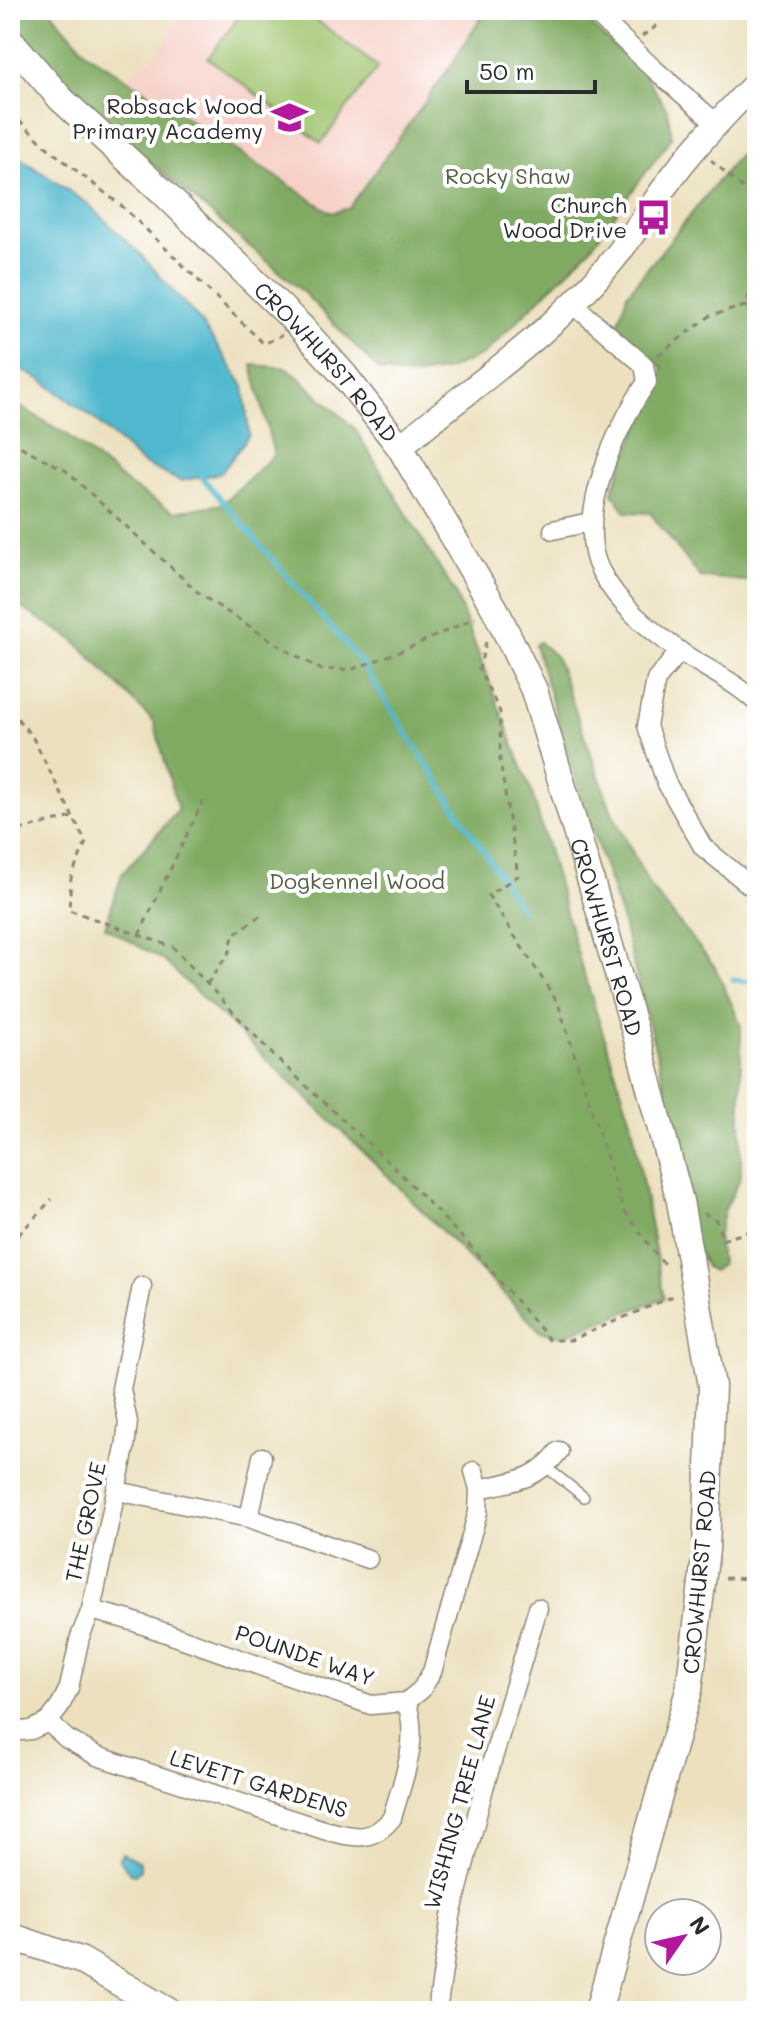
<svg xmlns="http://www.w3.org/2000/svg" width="767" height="2021" font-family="Mali,sans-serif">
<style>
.built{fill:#f7d1c8}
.green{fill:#a0c570;stroke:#66784e;stroke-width:2}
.forest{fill:#80aa62;stroke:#566a46;stroke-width:2}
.water{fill:#50b8ce;stroke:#3e727c;stroke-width:2}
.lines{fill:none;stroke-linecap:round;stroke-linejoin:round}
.stream{stroke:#50b8ce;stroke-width:5}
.service-casing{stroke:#8c8674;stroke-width:12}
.minor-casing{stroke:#8c8674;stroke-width:21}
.tertiary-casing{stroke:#8c8674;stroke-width:27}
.secondary-casing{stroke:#8c8674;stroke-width:29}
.path{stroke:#8c8674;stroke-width:3;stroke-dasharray:6 6;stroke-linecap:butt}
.service{stroke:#fff;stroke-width:9}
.minor{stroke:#fff;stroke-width:18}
.tertiary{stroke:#fff;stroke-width:24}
.secondary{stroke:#fff;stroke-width:26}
.labels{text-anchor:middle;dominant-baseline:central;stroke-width:8;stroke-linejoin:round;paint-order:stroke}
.poi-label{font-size:22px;fill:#2b2b2b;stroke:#fff;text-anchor:end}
.park-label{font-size:22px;fill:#546143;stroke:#fff}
.street-label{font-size:22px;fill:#2b2b2b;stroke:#fff}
</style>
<rect width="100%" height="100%" fill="#fff"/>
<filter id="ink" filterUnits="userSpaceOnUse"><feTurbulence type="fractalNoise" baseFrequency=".0125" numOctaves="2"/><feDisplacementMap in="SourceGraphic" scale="16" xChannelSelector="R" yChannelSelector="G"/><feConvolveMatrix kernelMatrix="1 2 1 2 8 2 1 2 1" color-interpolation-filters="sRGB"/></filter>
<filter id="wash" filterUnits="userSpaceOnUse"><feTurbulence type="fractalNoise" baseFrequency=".006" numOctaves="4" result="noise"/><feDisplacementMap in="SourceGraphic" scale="32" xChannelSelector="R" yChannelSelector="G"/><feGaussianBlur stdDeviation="1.8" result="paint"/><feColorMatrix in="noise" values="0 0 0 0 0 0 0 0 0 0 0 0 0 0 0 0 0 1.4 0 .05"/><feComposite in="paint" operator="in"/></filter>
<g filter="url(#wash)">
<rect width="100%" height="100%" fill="#ece0be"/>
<path class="built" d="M184,10H491L346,228L110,88L159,52Z"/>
<path class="green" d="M244,10H303L378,67L321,143L208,58Z"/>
<g class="forest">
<path d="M10,10H50L87,53L332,213L349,208L452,64L486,10H580L596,30L644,74L667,109L672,137L589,250L483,355L444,371L410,376L380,371L301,290L74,97L10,25Z"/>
<path d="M757,132V582L700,577L650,513L626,512L612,492C627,450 647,410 663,368L616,332L627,294Z"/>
<path d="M252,365L288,368L355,429L455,593L532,793L579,959L631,1120L664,1298L562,1336L540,1331L377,1165L163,960L105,927L122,874L178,810L154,722L74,640L10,601V400L67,435L129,485L174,512L222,504L274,455Z"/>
<path d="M539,642L556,657L612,812L650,887L715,967L741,1025V1177L725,1209L718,1234L721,1265L713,1271L706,1267L692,1237L672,1114L621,916L582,799L535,645Z"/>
</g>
<g class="water">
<path d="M10,151L88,204L140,254L201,322L244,386L249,435L221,473L180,481L142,463L93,418L40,379L10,364Z"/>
<path d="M122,1853L140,1862V1870L136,1874L130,1873L119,1858Z"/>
</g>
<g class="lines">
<g class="stream">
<path d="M202,477L359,660L522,910"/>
<path d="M733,980L757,983"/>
</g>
</g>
</g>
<g filter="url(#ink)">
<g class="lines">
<defs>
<path id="service" d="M546,1467L584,1497"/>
<g id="minor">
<path d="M592,10L654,69L716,123"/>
<path d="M573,304L644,365L647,382C617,425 574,518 600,570C618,605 650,630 681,652C706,669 736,682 757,703"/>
<path d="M553,530L590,522"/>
<path d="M680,651L656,680L647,726L666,782L703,847L757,891"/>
<path d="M479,1489C514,1481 536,1481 559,1451"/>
<path d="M117,1491L249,1518L368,1559"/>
<path d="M249,1518L262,1457"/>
<path d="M91,1610L129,1620L371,1705L406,1702L421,1690L432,1672L478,1512L479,1489L474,1471"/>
<path d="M48,1722L67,1739L97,1756L324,1830C353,1837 371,1844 392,1818C402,1781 421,1740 406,1702"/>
<path d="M10,1732L31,1730L48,1722L59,1708L69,1688L80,1637L91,1610L125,1448L128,1422L121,1389L142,1286"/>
<path d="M437,2011L451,1916L484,1788L538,1608"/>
</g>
<path id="tertiary" d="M400,447C469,388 548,337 607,267C633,238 652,203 675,173C700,140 728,111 757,82"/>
<g id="secondary">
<path id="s1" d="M10,40L61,99L163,192L300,326L344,375L400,447L495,609L534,690L582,851L636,1035L680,1201L712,1386L706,1550L689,1690L598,2011"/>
<path d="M10,1936L80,1960L168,2011"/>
</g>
</defs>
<use href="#service" class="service-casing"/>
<use href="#minor" class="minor-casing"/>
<use href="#tertiary" class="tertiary-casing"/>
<use href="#secondary" class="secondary-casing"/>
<g class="path">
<path d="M642,36L654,28L666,10"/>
<path d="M10,112L50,150L123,207L264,344L282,335"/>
<path d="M711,160L745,190L757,188"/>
<path d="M745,306L757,309"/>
<path d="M658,355L710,316L745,306L757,277"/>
<path d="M10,441L65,470L201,595L291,653L322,670L353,669L404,650L475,618"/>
<path d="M486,642L479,669L500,712V761L518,876L488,895L558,1003L623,1209L660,1260L669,1267"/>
<path d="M10,709L33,738L73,817"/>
<path d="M10,837L15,831L73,817L86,842L71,878L69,910L173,947L273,1055L399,1172L475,1251L549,1340H571L674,1296"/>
<path d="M139,935L203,801"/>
<path d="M207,984L230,951L233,935L264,913"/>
<path d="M703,1213L716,1220L722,1240L757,1229"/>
<path d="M10,1244L52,1199"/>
<path d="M725,1578L757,1579"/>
<path d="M751,2011L757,1990"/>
</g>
<use href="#service" class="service"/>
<use href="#minor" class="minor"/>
<use href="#tertiary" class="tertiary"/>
<use href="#secondary" class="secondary"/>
</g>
</g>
<defs>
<symbol id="school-bare" viewBox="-9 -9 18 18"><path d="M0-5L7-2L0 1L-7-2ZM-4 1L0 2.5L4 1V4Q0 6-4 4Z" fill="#b5179e" stroke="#fff" stroke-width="2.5" paint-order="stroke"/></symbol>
<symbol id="bus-bare" viewBox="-9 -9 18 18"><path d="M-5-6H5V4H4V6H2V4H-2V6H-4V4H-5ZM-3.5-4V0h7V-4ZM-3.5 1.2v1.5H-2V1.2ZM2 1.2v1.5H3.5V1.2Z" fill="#b5179e" stroke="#fff" stroke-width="2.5" paint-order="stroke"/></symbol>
</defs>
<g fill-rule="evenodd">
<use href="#school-bare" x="264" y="92" width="51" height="51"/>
<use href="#bus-bare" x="628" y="192" width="51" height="51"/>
</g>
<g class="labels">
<g class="poi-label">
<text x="263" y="105">Robsack Wood<tspan x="263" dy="25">Primary Academy</tspan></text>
<text x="627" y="204">Church<tspan x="627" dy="25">Wood Drive</tspan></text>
</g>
<g class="park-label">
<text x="508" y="175">Rocky Shaw</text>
<text x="357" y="880">Dogkennel Wood</text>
</g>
<g class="street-label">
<text stroke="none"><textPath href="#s1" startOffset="452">CROWHURST ROAD</textPath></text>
<text stroke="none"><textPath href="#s1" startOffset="1100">CROWHURST ROAD</textPath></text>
<text transform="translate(85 1522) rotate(-78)">THE GROVE</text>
<text transform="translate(699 1572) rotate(-85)">CROWHURST ROAD</text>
<text transform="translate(305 1655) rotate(19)">POUNDE WAY</text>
<text transform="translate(259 1783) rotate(17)">LEVETT GARDENS</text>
<text transform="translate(459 1802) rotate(-75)">WISHING TREE LANE</text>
</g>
</g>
<rect width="767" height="2021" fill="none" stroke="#fff" stroke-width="40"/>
<g transform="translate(683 1937) rotate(56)"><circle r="38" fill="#ffffff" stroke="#aaaaaa" stroke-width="2"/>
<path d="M0-6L14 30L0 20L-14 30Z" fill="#b5179e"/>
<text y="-12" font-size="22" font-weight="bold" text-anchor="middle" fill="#2b2b2b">N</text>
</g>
<path d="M467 80v12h128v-12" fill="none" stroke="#2b2b2b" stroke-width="4"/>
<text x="479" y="80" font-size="24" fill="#2b2b2b" stroke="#ffffff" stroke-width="6" paint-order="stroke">50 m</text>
</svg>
